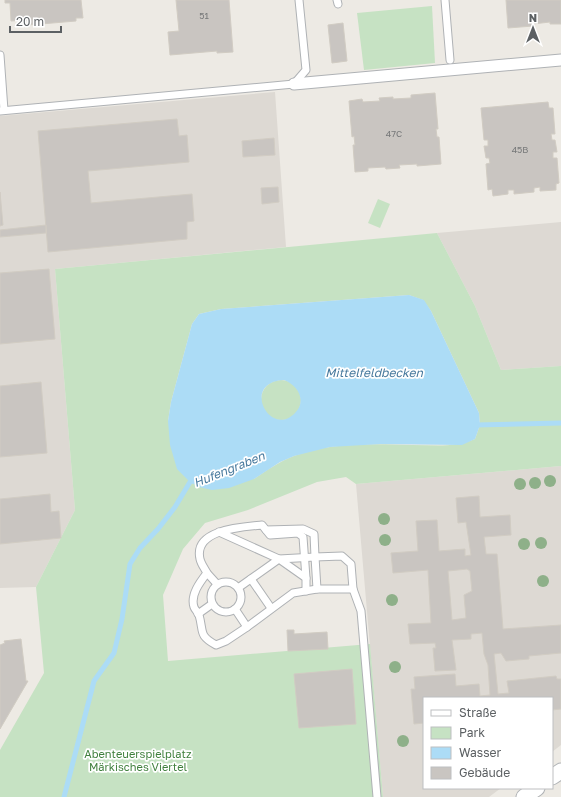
<svg xmlns="http://www.w3.org/2000/svg" width="561" height="797" font-family="'Golos Text',sans-serif">
<style>
.education{fill:#ddd9d3}
.green{fill:#c6e2c3;fill-rule:evenodd}
.water{fill:#acdcf6;fill-rule:evenodd}
.lines{fill:none;stroke-linecap:round;stroke-linejoin:round}
.stream{stroke:#acdcf6;stroke-width:5}
.building{fill:#c9c5c1;stroke:#d1ccc3;fill-rule:evenodd}
.service-casing{stroke:#afb2b5;stroke-width:9}
.pedestrian-casing{stroke:#afb2b5;stroke-width:13}
.minor-casing{stroke:#afb2b5;stroke-width:17}
.service{stroke:#fff;stroke-width:7}
.pedestrian{stroke:#fff;stroke-width:11}
.minor{stroke:#fff;stroke-width:15}
.tree{fill:#8eb089}
.labels{text-anchor:middle;dominant-baseline:central;stroke-width:3.5;stroke-linejoin:round;paint-order:stroke}
.number-label{font-size:9px;fill:#77797a}
.park-label{font-size:11px;fill:#41803e;stroke:#fff}
.water-label{font-size:12px;font-style:italic;fill:#47799d;stroke:#fff}
</style>
<rect width="100%" height="100%" fill="#edeae4"/>
<g class="education">
<path d="M275,92L286,247L55,269L75,510L36,587L0,588V116Z"/>
<path d="M561,222V366L501,370L475,306L437,233Z"/>
<path d="M561,466V745L552,752V698H424V788H501L489,797H383L356,484Z"/>
</g>
<g class="green">
<path d="M432,6L435,63L364,70L357,13Z"/>
<path d="M378,199L390,204L380,228L368,223Z"/>
<path d="M437,233L475,306L501,370L561,366V466L356,484L346,477L317,482L248,510L205,523L183,549L163,595L168,661L370,644L383,797H0V750L44,673L36,587L75,510L55,269ZM409,295L423,300L431,311L479,413L480,425L475,439C455,448 434,445 412,445C374,444 330,442 294,456C279,462 267,470 254,479L168,421L171,402L192,324L199,314L221,309Z"/>
<circle cx="281" cy="400" r="20"/>
</g>
<path class="water" d="M409,295L424,300L431,311L479,413L480,425L475,439L462,445L381,444L330,447L294,456L280,462L254,479L229,488L212,490L199,487L190,482L177,469L170,445L168,421L171,402L192,324L199,314L221,309ZM284,380C298,385 307,401 295,413C270,439 240,382 284,380Z"/>
<g class="lines">
<g class="stream">
<path d="M475,425L561,423"/>
<path d="M64,797L94,681L114,653L122,619L130,564L140,548L158,529L175,507L190,482L196,480"/>
</g>
</g>
<g class="building">
<path d="M5,0H81L83,18H76V21L29,25V20L11,21L10,3H5Z"/>
<path d="M176,0H229L233,52L217,53V51L170,55L168,32L179,31Z"/>
<path d="M506,0H561V24H550V22L533,24V26L508,28Z"/>
<path d="M343,23L347,61L332,63L328,25Z"/>
<path d="M435,93L438,129H436L437,137H439L441,164L417,166V164L399,165L400,168L386,169L385,167L368,168V171L355,172L353,145H355L354,136L352,137L349,101L362,99L363,102L380,101L379,98L393,97V99L411,98V95Z"/>
<path d="M548,102L549,108H553L555,134H551L552,140H555L557,152H553V158H557L559,183L556,184V190L540,191V187L534,188V192L514,194V190H508V194L493,196L492,189L488,190L486,164L490,163L489,158H486L484,146H488V140H484L481,108Z"/>
<path d="M177,119L179,136L187,135L189,162L88,171L91,203L192,194L194,221L187,222V239L48,252L38,131Z"/>
<path d="M274,138L275,155L243,157L242,141Z"/>
<path d="M278,187L279,202L262,204L261,188Z"/>
<path d="M0,192L3,225L0,226Z"/>
<path d="M46,225V233L0,237V230Z"/>
<path d="M49,269L55,339L0,344V273Z"/>
<path d="M41,382L47,453L0,457V386Z"/>
<path d="M50,494L51,512L59,511L61,538L0,544V499Z"/>
<path d="M479,496L480,517L510,515L511,535L484,537L486,554H497L503,629L561,625V653L529,656V659L506,661L501,653L494,654L498,694L509,693L507,681L556,676L557,679H561V709L552,710V698H424V723L414,724L411,689H415L414,677L455,674L456,686L479,684L480,696L490,695L488,665L484,654L482,633L471,634V639L452,640L456,670L435,671L433,648H436L435,643L410,644L408,624L431,623L428,570L393,573L391,553L418,551L416,521L437,520L439,551L465,549V556L471,555L466,522L458,523L456,498ZM467,569L470,571L472,591L464,595L466,618L452,620L448,571Z"/>
<path d="M287,630H294V634L327,632L328,649L288,651Z"/>
<path d="M21,639L26,681H28L0,729V645L5,643L4,641Z"/>
<path d="M352,669L356,724L299,728L294,674Z"/>
</g>
<g class="lines">
<defs>
<g id="service">
<path d="M337,0L338,4"/>
<path d="M445,0L450,60"/>
<path d="M0,55L4,110"/>
<path d="M0,111L294,84L306,70L299,0"/>
<path d="M262,525L266,530L303,529L314,534L315,557L342,556L351,564L353,589H317L293,593L247,627L226,641L216,645C198,635 204,632 199,615C198,612 195,610 194,607C190,595 200,582 207,573C205,569 201,564 200,559C193,529 243,527 262,525Z"/>
<path d="M266,530L270,535L298,533L303,537L306,578"/>
<path d="M219,532L279,559L306,578V591"/>
<path d="M207,573L217,584"/>
<path d="M251,579L271,608"/>
<circle cx="226" cy="597" r="15"/>
<path d="M238,588L279,559L315,557L317,589"/>
<path d="M353,589L361,611L377,797"/>
<path d="M235,609L247,627"/>
<path d="M198,614L212,604"/>
</g>
<path id="pedestrian" d="M294,84L561,60"/>
<g id="minor">
<path d="M552,777L561,771"/>
<path d="M524,797L537,788"/>
</g>
</defs>
<use href="#service" class="service-casing"/>
<use href="#pedestrian" class="pedestrian-casing"/>
<use href="#minor" class="minor-casing"/>
<use href="#service" class="service"/>
<use href="#pedestrian" class="pedestrian"/>
<use href="#minor" class="minor"/>
</g>
<g class="tree">
<circle cx="550" cy="481" r="6"/>
<circle cx="535" cy="483" r="6"/>
<circle cx="520" cy="484" r="6"/>
<circle cx="384" cy="519" r="6"/>
<circle cx="385" cy="540" r="6"/>
<circle cx="541" cy="543" r="6"/>
<circle cx="524" cy="544" r="6"/>
<circle cx="543" cy="581" r="6"/>
<circle cx="392" cy="600" r="6"/>
<circle cx="395" cy="667" r="6"/>
<circle cx="403" cy="741" r="6"/>
</g>
<g class="labels">
<g class="number-label">
<text x="204" y="15">51</text>
<text x="394" y="133">47C</text>
<text x="520" y="149">45B</text>
</g>
<g class="park-label">
<text x="138" y="753">Abenteuerspielplatz<tspan x="138" dy="13">Märkisches Viertel</tspan></text>
</g>
<g class="water-label">
<text x="374" y="372">Mittelfeldbecken</text>
<text transform="translate(229 469) rotate(-22)">Hufengraben</text>
</g>
</g>
<rect x="423" y="697" width="130" height="92" fill="#ffffff" stroke="#bebfc1"/>
<rect x="431" y="710" width="20" height="6" fill="#ffffff" stroke="#bebfc1"/>
<text x="459" y="717" font-size="12" fill="#5c6063">Straße</text>
<rect x="431" y="727" width="20" height="12" fill="#c6e2c3" stroke="#bebfc1"/>
<text x="459" y="737" font-size="12" fill="#5c6063">Park</text>
<rect x="431" y="747" width="20" height="12" fill="#acdcf6" stroke="#bebfc1"/>
<text x="459" y="757" font-size="12" fill="#5c6063">Wasser</text>
<rect x="431" y="767" width="20" height="12" fill="#c9c5c1" stroke="#bebfc1"/>
<text x="459" y="777" font-size="12" fill="#5c6063">Gebäude</text>
<g transform="translate(533 28)" stroke="#ffffff" stroke-width="3" paint-order="stroke">
<path d="M0-3L7 15L0 10L-7 15Z" fill="#5c6063"/>
<text y="-6" font-size="11" font-weight="bold" text-anchor="middle" fill="#5c6063">N</text>
</g>
<path d="M10 26v6h51v-6" fill="none" stroke="#5c6063" stroke-width="2"/>
<text x="16" y="26" font-size="12" fill="#5c6063" stroke="#ffffff" stroke-width="3" paint-order="stroke">20 m</text>
</svg>
